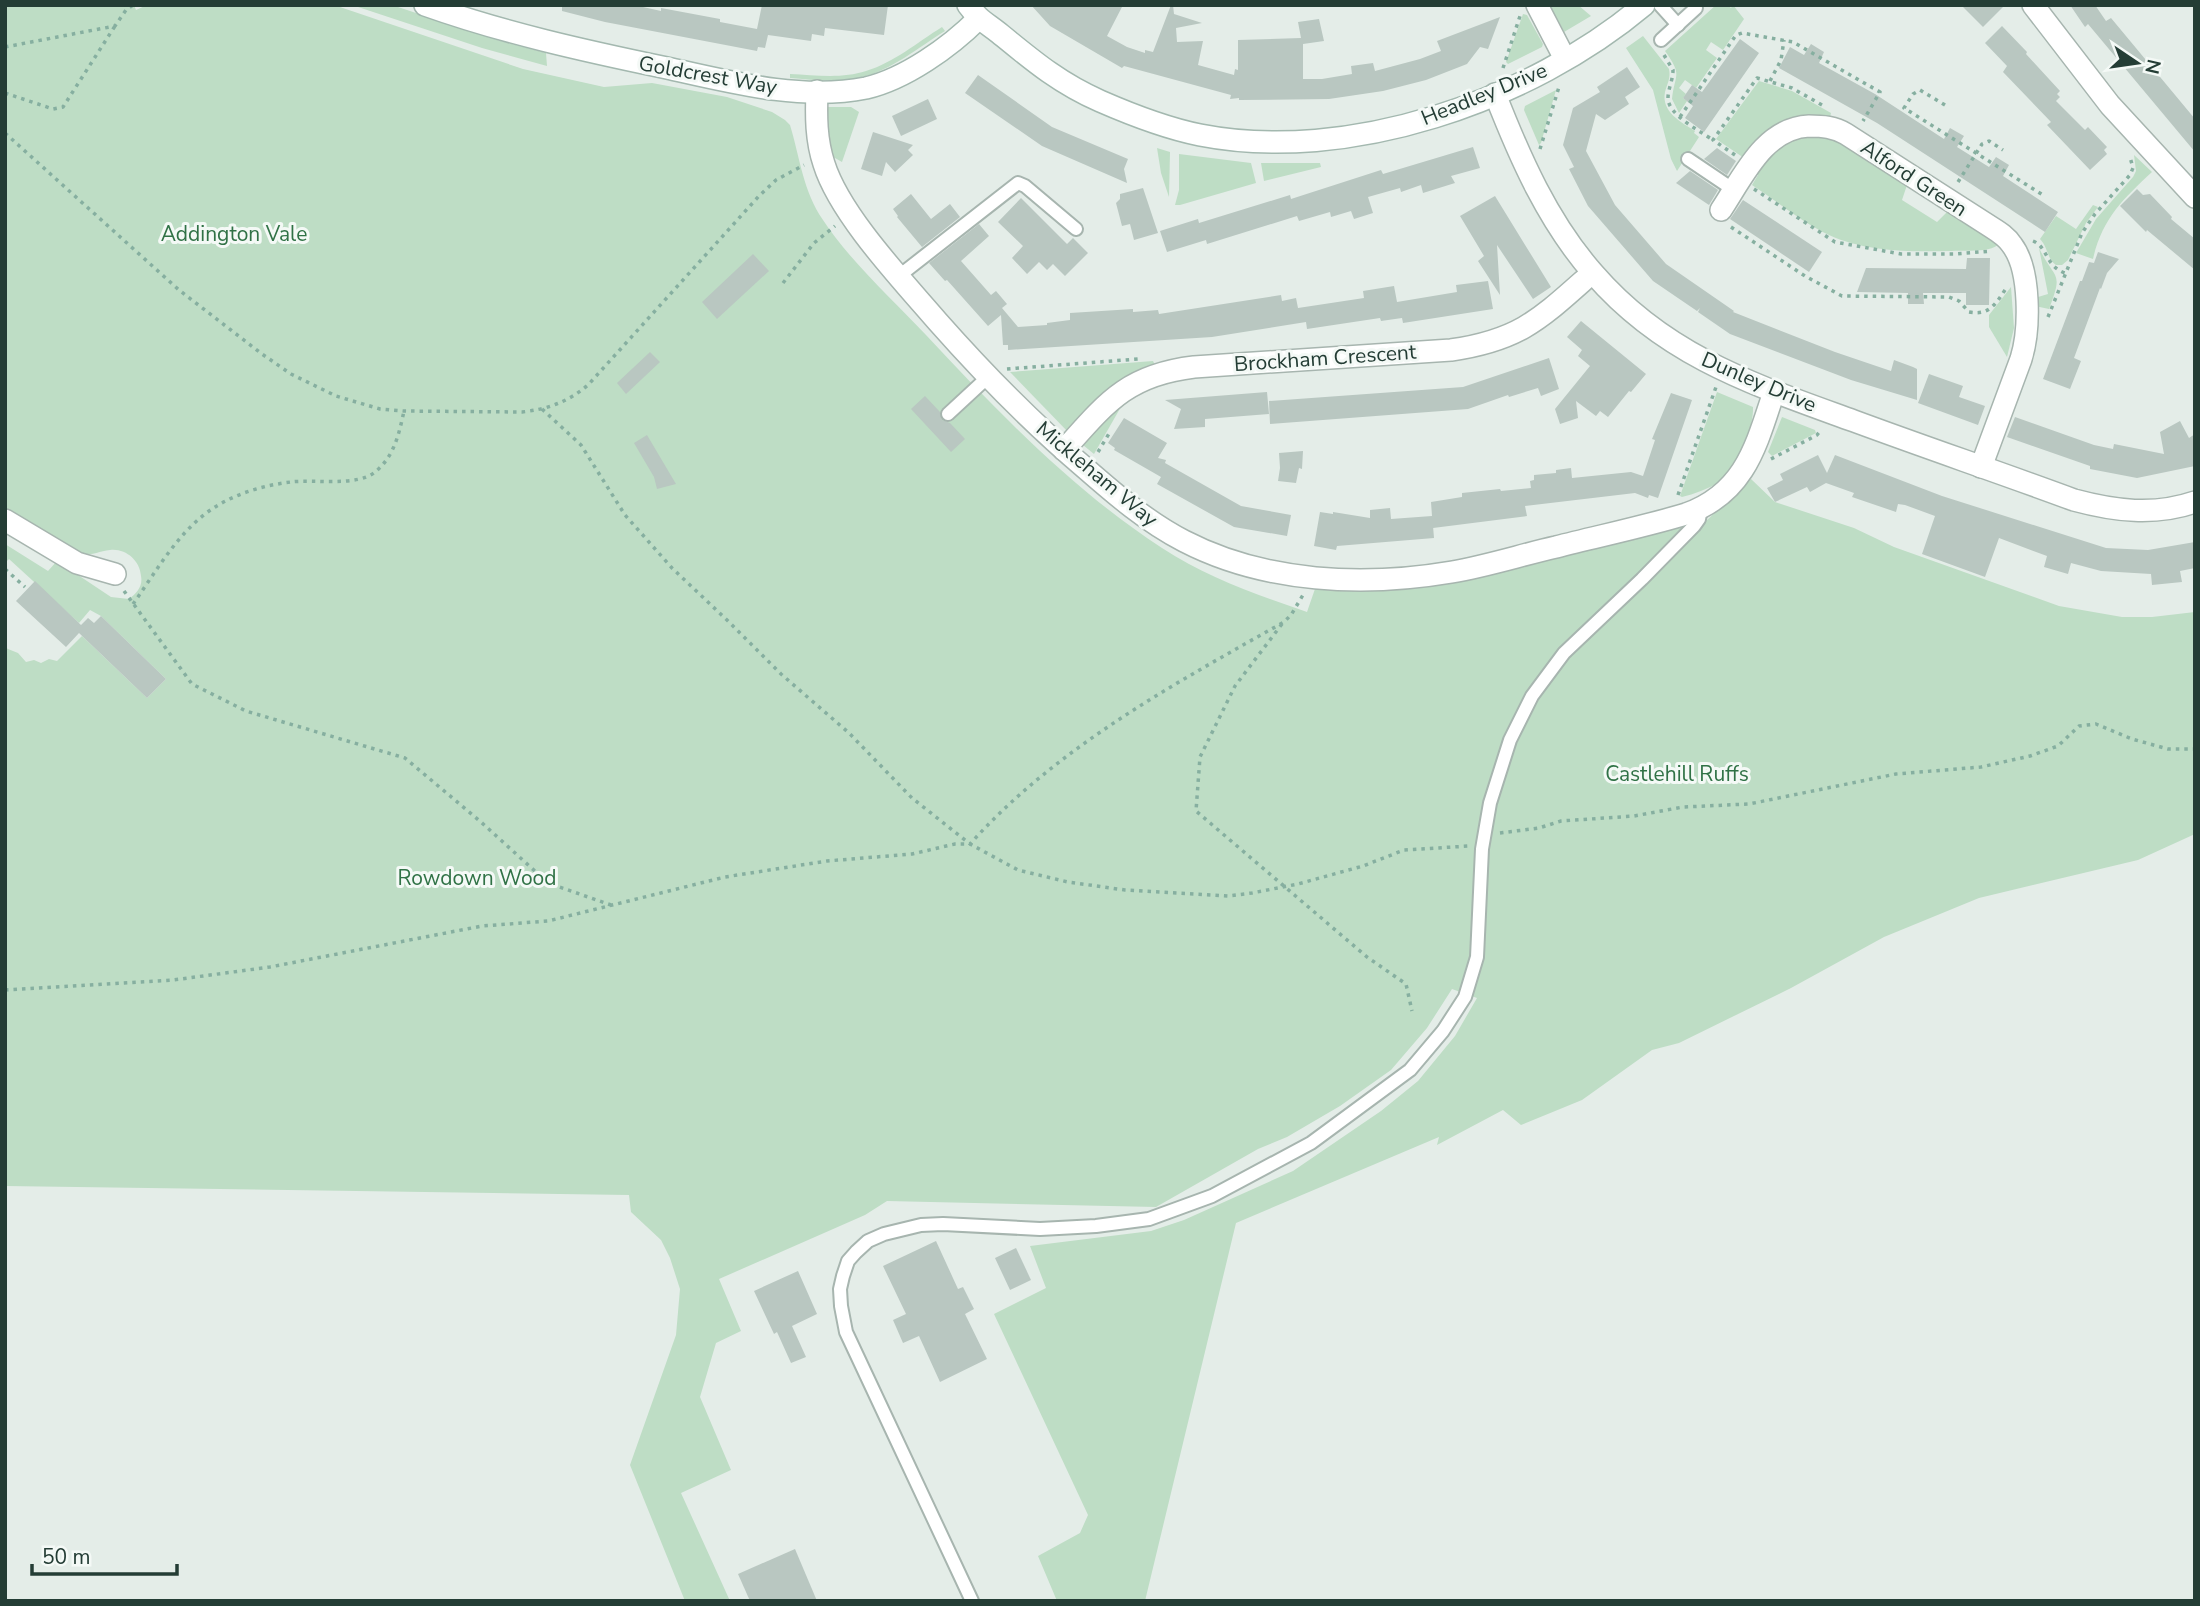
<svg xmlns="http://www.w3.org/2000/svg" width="2200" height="1606" font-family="'Nunito Sans',sans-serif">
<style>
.green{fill:#beddc5}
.building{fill:#b9c7c1}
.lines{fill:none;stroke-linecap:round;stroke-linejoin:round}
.lane-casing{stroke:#a7b5af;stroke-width:16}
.street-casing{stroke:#a7b5af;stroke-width:24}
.secondary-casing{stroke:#a3b8af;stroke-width:24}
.path{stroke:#86afa0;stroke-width:3.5;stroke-dasharray:3.5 5;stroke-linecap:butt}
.lane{stroke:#fff;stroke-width:12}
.street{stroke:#fff;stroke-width:21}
.secondary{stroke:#fff;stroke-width:21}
.labels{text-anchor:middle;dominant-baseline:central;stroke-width:6;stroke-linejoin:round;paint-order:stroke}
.street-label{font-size:21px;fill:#243d35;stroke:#f4f9f6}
.park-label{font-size:21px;fill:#307246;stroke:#f4f9f6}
</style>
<rect width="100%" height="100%" fill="#e4ede8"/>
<g class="green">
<path d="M5,5H134L136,10L147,5H334L523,69L604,87L652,83L727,97L772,112L785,120L790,125C800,158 803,191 823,220C849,260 893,300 926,335C998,412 1073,490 1162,548C1206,577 1257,595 1307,612L1316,586L1684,522L1706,521L1751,479L1775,502L1854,528L1894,547L2059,606L2122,617H2152L2195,612V834L2138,860L1979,898L1884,937L1791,988L1679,1043L1652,1050L1582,1100L1521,1125L1503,1110L1437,1145L1439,1137L1236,1223L1145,1601H1057L1038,1556L1080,1533L1088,1515L994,1314L1046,1288L1030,1246L1151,1231L1184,1220L1293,1171L1381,1111L1418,1081L1455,1036L1477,998L1452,989L1427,1028L1391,1070L1340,1106L1287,1137L1258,1149L1156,1207L887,1201L865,1215L719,1279L741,1331L716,1343L700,1397L731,1470L681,1493L730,1601H685L630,1465L676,1335L680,1289L670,1258L661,1240L631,1212L629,1195L5,1186V647L8,649L18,653L26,662L34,660L41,663L49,659L57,661L82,636L147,698L166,679L101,616L90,610L79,623L9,559L5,563V544L48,571L57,561L111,597L129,599C137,593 143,586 141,576C140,560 125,548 110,550C100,551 93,555 82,555L5,511Z"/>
<path d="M352,5H392L497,40L546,53L547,66L482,48Z"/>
<path d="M1550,5H1578L1591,16L1564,32Z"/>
<path d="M1716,5H1728L1731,8L1733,5L1744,19L1723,50L1711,42L1706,50L1717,58L1696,88L1685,80L1679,88L1686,94L1683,98L1687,101L1679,113L1672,99C1675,73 1683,76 1665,51Z"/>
<path d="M1523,14L1527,15L1543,44L1542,47L1508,64L1506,62Z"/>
<path d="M942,27L945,31C919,47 892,70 862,77C839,83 813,80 790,78V74C815,75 842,79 866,71C893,63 918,42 942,27Z"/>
<path d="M1643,36L1669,69C1671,78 1667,84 1665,92C1661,112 1681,122 1695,131L1694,133L1699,137L1677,171L1671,159L1653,90L1626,48Z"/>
<path d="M1759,81L1792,91L1831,113L1830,117L1744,158L1716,139Z"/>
<path d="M1556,90L1541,143L1539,145L1524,110L1525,106Z"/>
<path d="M828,107H851L859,112L842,162L828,154L826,109Z"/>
<path d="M1805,135L1834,138L1907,185L1902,200L1937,222L1948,211L1998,242V245C1987,253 1964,250 1951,251C1910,252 1866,252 1829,235C1801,222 1777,201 1752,185L1758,175L1753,172L1775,148Z"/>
<path d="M1157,148L1170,152L1169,197L1161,173Z"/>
<path d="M1179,154L1251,163L1256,183L1180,205H1175L1179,190Z"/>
<path d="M2134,155L2152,172C2123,199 2102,219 2093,259L2076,253L2096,219L2133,177L2136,171Z"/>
<path d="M1261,163H1320L1321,167L1264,181Z"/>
<path d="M2093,205L2098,207L2086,223L2068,260L2062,265H2056C2047,259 2048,247 2040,239L2056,216L2076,229Z"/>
<path d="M2039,248C2055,281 2064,270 2049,309L2035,306L2038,297L2048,294Z"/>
<path d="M2011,287L2014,328L2007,357L1989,327V315Z"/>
<path d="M1153,361L1155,365L1069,433L1010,372Z"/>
<path d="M1717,392L1753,407C1754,428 1737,471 1719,482C1708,489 1694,494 1682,497L1680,496Z"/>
<path d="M1126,398L1094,454L1083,445L1084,441Z"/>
<path d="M1782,417L1815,430L1816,433L1772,456L1768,452Z"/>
</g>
<g class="building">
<path d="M562,5H634L661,11V8L720,19V22L757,29L762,5H888L884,35L825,28L824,36L812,34L811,41L768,35L765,48L758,47L757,51L605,22L562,11Z"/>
<path d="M1031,5H1123L1107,36L1127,47L1145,53V50L1153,52L1171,5H1173L1174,14L1202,23L1176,28L1177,42L1203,41L1198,65L1234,75L1235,69L1238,70V40L1301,38L1298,22L1319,19L1324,41L1303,44V79H1322L1352,74L1351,66L1373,63L1375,71L1420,59L1441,51L1437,41L1500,17L1488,49L1480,47L1467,64L1426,80L1383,91L1329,99L1239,100V98L1230,99L1231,95L1124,66L1122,68L1050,26Z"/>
<path d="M1961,5H2005L1983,27Z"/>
<path d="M2070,5H2095L2106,21L2111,18L2195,119V152L2088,24L2085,27Z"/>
<path d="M2002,26L2027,52L2026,54L2060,91L2057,94L2060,97L2056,101L2085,130L2088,127L2107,147L2104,150L2107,154L2090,170L2047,125L2051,122L2003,72L2007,66L1985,43Z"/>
<path d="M1740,39L1759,53L1704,132L1685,118L1693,106L1683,98L1692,85L1702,92Z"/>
<path d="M1811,44L1824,52L1819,63L1875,94L1944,139L1950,128L1964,136L1957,147L1989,167L1996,157L2009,165L2003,176L2058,212L2045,232L1877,123L1779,68L1790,47L1804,55Z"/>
<path d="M1627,67L1640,87L1625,97L1629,104L1605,120L1596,114L1586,151L1615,205L1666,264L1734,311L1733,312L1835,352L1891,371L1894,360L1913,367L1917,369V400L1851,380L1730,334L1698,312L1700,308L1697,311L1653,281L1588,206L1569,169L1574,167L1563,145L1573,108L1600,92L1597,87Z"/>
<path d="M978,75L1052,127L1128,159L1124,169L1127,183L1042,146L965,93Z"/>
<path d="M928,99L937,119L901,136L892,116Z"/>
<path d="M873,132L913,145L908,150L913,155L895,172L886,162L882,176L861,169Z"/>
<path d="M1473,147L1480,168L1451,176L1455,183L1423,193L1421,185L1401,192L1400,188L1368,197L1373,213L1354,219L1351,211L1331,217L1330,212L1299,221L1297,216L1207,244L1206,240L1167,252L1160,231L1198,219L1199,223L1290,195L1291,199L1381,170L1383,174Z"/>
<path d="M1717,148L1736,161L1727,175L1704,159Z"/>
<path d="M1690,171L1718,190L1709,205L1676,183Z"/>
<path d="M1143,188L1158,233L1134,240L1130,224L1122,226L1116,203L1120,199V194Z"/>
<path d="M2137,189L2143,195L2150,194L2172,217L2171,219L2195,239V270L2147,230L2146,232L2120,206Z"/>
<path d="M911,194L931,219L950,204L960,217L922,247L897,217L898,216L893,209Z"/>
<path d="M1495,196L1551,287L1533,299L1497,245L1500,295L1478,261L1484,256L1460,216Z"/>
<path d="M1021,198L1067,244L1073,238L1088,253L1065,276L1053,264L1047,270L1039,262L1027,274L1012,258L1023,246L998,222Z"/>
<path d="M1743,200L1822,252L1809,272L1730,219Z"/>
<path d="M979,224L989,236L961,261L991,295L996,291L1007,304L1002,308L1018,327L1047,325V323L1070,320V313L1133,309V312L1158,310L1159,314L1281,295L1282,301L1296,298L1298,308L1364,298L1363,291L1394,286L1397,302L1457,292L1456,285L1488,281L1493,309L1403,323L1402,318L1381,321L1380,318L1307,329L1306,322L1212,337L1008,350V345H1003L1001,315L988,326L947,280L945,281L929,263Z"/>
<path d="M2098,252L2119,259L2107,273L2101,289L2100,288L2074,358L2081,361L2070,389L2043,379L2080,281H2082L2089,262L2094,263Z"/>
<path d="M753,254L769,271L717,319L702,302Z"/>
<path d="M1967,258H1990L1989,305H1966V293H1923L1924,304H1908V293L1857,292L1866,268L1966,269Z"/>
<path d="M1581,321L1646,374L1631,392L1629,391L1608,417L1600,411L1596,416L1576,401L1578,418L1560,424L1555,409L1590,366L1578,356L1582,350L1567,337Z"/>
<path d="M650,352L660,362L626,394L617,383Z"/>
<path d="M1549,358L1559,389L1541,396L1538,388L1509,397L1508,395L1468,409L1270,424L1269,401L1463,387Z"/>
<path d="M1929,374L1963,386L1959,397L1985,406L1978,425L1918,403Z"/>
<path d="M1267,392L1269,414L1205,419V427L1174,429L1181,409L1165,400Z"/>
<path d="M1671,393L1692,400L1658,498L1649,495L1648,498L1635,493L1525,506L1527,516L1433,528V526L1434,538L1337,546L1336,550L1314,546L1320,512L1333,514V512L1370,518V510L1390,508L1391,519L1432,516L1431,502L1462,497V493L1500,489L1501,491L1531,488L1530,481L1534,480V475L1556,473V470L1571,468L1572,478L1631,472L1643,476L1655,440L1652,439Z"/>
<path d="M925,396L940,412L942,420L950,423L965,439L951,452L911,409Z"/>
<path d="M2015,417L2094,445L2113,449L2114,444L2164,454L2160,432L2180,421L2189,438L2195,434V466L2137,478L2090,469V466L2007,437Z"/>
<path d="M1124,418L1167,443L1158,458L1166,460L1165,463L1241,506L1291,515L1287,536L1234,527L1157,484L1161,477L1114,450L1115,448L1108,443Z"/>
<path d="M647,435L676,484L657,489L654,477L634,443Z"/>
<path d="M1303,451L1302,469L1299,468L1296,483L1278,481L1280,468L1279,453Z"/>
<path d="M1818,455L1827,473L1835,455L1942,496L2106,548L2148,550L2195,542V568L2180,571L2182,582L2152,585L2151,574L2101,571L2071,563L2068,574L2044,567L2047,556L1999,538L1985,577L1922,554L1935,516L1905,505L1898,504L1896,512L1852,497L1854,493L1826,483L1810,492L1807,487L1775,502L1767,488L1783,480L1780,474Z"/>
<path d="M35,581L81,625L88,618L94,623L101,616L166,679L147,698L79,633L66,647L16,601Z"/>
<path d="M936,1241L958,1289L963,1287L974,1309L965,1314L987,1359L940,1382L919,1336L903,1343L893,1320L906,1314L883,1266Z"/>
<path d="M1016,1248L1031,1280L1010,1290L995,1258Z"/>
<path d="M798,1271L817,1314L792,1326L806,1357L791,1363L777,1332L774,1334L754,1291Z"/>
<path d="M795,1549L817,1601H750L738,1574Z"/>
</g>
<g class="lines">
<defs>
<g id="lane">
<path d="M1660,5L1678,25"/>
<path d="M1661,40L1696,8"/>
<path d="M1688,159L1734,190"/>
<path d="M899,276L1018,183L1025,186L1076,229"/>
<path d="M948,414L988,377"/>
<path d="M972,1601L846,1332L841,1306L840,1289L843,1276L848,1261L856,1252L868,1241L884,1234L921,1225L943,1224L1040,1229L1096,1226L1149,1219L1212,1196L1311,1143L1410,1070L1443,1031L1465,997L1477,957L1482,849L1490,803L1510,740L1532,696L1564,653L1642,579L1694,526L1699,519L1701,509"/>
</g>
<g id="street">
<path d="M1537,5L1565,59"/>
<path d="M2033,5L2110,105L2195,197"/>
<path d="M817,91C816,116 816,140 824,164C840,215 902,280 938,322C984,374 1032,423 1085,468C1116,495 1147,522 1184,541C1265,583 1364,587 1452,572C1487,566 1521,555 1556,547C1599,536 1643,527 1686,514C1745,493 1756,446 1774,392"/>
<path d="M1495,94C1520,158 1548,222 1594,274C1666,357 1755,385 1854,421C1927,448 2001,473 2074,500C2115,511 2154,516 2195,502"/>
<path d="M1721,210C1743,177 1764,128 1809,126C1823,126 1834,127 1846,134L1991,227C1999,232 2007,237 2012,245C2031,270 2030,330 2021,359L1981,467"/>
<path d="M1064,450C1106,403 1127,375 1194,367L1451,350C1521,340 1541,318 1592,273"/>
<path d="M5,520L77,563L115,574"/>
</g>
<g id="secondary">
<path d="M425,5C504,33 585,51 667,68C730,82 801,101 866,88C905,79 950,47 978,19"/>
<path d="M968,5C979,20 985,22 999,33C1032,60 1059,83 1100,101C1132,115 1165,128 1200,135C1348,164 1530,101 1644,5"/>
</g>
</defs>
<use href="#lane" class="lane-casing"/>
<use href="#street" class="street-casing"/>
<use href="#secondary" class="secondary-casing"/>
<g class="path">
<path d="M5,47L115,26L126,10L133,5"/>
<path d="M1664,55L1673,70C1673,80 1668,89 1668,98C1668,115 1700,131 1713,140"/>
<path d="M1503,68L1520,16"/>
<path d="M1770,81L1781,60L1784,40"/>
<path d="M5,93L53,109L63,107L115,26"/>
<path d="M1945,105L1920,90L1913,94L1904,108L2043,195"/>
<path d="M1680,117L1736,35L1742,33L1793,42L1880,92L1863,121"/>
<path d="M5,133L179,290L262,354L291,374L336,396L380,409L404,411L522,412C548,409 568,402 588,385L759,196L776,180L804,165"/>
<path d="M1540,149L1559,87"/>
<path d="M1735,155L1713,140L1757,78L1792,88L1822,105"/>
<path d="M1958,182L1982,144L1989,141L2003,150"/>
<path d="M1754,189L1835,242L1901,254H1954L1992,251"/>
<path d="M1731,227L1805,276L1842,296L1949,297L1959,301L1969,312C1990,316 1996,303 2007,287"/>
<path d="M2033,241C2048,247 2045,266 2065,273"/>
<path d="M783,283L814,243L835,226"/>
<path d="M2048,317L2082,233L2095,214L2130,175L2133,168L2130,157"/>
<path d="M1007,369L1138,359"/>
<path d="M542,409L581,445L625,515L672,568L728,621L781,674L849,733L912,798L970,844C1056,748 1172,685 1284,622L1291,615L1303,595"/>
<path d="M1098,452L1110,432"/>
<path d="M1771,459L1817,435L1821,430"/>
<path d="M1678,495L1716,387"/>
<path d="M5,569L25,587"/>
<path d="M124,591L192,684L246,711L405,758L481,822L548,883L611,905"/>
<path d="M133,604C158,569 181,526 220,504C241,492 266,485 291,482C313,479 357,487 375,472C394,457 399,434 404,411"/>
<path d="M1282,624L1235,686L1200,757L1196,811L1367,957L1406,984L1412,1011"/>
<path d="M1500,833L1539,828L1561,821L1634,816L1683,807L1749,804L1896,774L1981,767L2030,756L2058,746L2079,726L2096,724L2132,739L2168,749H2195"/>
<path d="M5,990L173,980L270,967L482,926L548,921L725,877L827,861L912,854L955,844H970L1018,870L1068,882L1125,890L1228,896L1252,893L1298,884L1363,866L1404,850L1469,846"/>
</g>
<use href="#lane" class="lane"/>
<use href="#street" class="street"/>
<use href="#secondary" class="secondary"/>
</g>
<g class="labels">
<g class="street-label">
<text transform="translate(708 75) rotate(10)">Goldcrest Way</text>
<text transform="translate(1484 94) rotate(-22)">Headley Drive</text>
<text transform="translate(1914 178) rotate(33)">Alford Green</text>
<text transform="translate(1325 358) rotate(-4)">Brockham Crescent</text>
<text transform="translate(1759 382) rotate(23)">Dunley Drive</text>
<text transform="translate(1097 474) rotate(40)">Mickleham Way</text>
</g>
<g class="park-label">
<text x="234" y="234">Addington Vale</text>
<text x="1677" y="774">Castlehill Ruffs</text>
<text x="477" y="878">Rowdown Wood</text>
</g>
</g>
<rect width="2200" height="1606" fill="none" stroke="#243d35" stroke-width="14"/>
<g transform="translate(2137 63) rotate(103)" stroke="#f4f9f6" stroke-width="5" paint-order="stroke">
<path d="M0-5L12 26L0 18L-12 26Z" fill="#243d35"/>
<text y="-10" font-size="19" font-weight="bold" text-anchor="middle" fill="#243d35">N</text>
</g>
<path d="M32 1564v10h145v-10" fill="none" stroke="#243d35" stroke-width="3.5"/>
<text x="42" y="1564" font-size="21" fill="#243d35" stroke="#f4f9f6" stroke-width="5" paint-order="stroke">50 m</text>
</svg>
